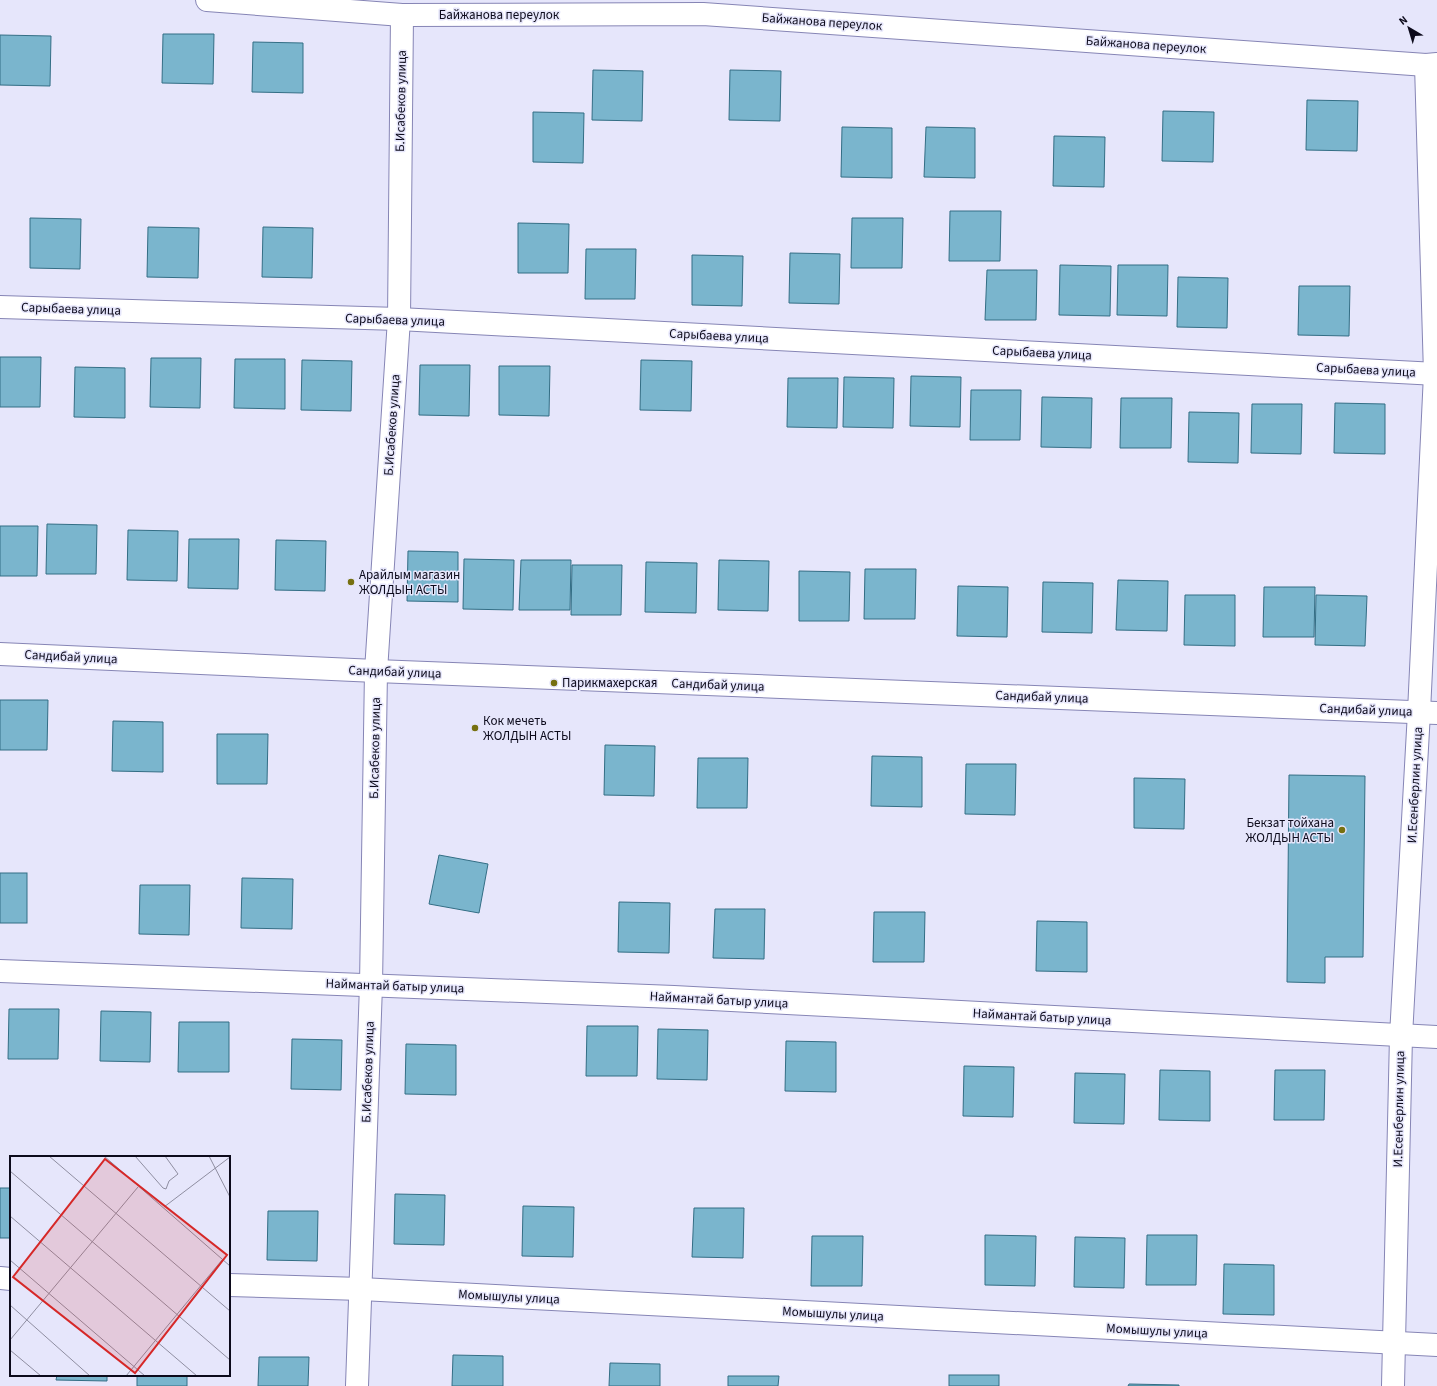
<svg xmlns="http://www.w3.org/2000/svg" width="1437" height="1386" font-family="'Source Sans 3',sans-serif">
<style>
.building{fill:#7ab5cd;stroke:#336e85}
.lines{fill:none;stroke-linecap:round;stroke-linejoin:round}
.minor-casing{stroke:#8685b5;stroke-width:24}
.minor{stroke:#fff;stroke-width:22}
.poi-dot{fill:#767010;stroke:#e6e6fb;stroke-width:1.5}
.labels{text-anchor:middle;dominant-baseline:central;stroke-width:3;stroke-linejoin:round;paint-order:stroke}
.street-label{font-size:13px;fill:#0c0a1b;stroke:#e6e6fb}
.poi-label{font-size:13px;fill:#0c0a1b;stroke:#e6e6fb;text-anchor:start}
.inset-road{fill:none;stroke:#8f8ea1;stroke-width:1}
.view{fill:#d62828;fill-opacity:0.15;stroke:#d62828;stroke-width:2}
.inset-edge{fill:none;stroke:#0c0a1b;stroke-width:2}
</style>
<rect width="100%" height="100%" fill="#e6e6fb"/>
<g class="building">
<path d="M163,34H214L213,84L162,83Z"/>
<path d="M0,35L51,36L50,86L0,85Z"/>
<path d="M253,42L303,43V93L252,92Z"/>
<path d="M593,70L643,71L642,121L592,120Z"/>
<path d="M730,70L781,71L780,121L729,120Z"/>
<path d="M1307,100L1358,101L1357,151L1306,150Z"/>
<path d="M1163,111L1214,112L1213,162L1162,161Z"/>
<path d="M533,112L584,113L583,163L533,162Z"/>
<path d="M842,127L892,128V178L841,177Z"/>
<path d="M926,127L975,128V178L924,177Z"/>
<path d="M1054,136L1105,137L1104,187L1053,186Z"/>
<path d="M950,211H1001L1000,261H949Z"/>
<path d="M30,218L81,219L80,269L30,268Z"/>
<path d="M852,218H903L902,268H851Z"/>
<path d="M518,223L569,224L568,273H518Z"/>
<path d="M148,227L199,228L198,278L147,277Z"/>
<path d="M263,227L313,228L312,278L262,277Z"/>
<path d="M586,249H636L635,299H585Z"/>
<path d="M790,253L840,254L839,304L789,303Z"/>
<path d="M692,255L743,256L742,306L692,305Z"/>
<path d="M1060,265L1111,266L1110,316L1059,315Z"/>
<path d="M1118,265H1168L1167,316L1117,315Z"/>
<path d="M987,270H1037L1036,320H985Z"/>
<path d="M1178,277L1228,278L1227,328L1177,327Z"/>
<path d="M1299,286H1350L1349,336L1298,335Z"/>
<path d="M0,357H41L40,407H0Z"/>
<path d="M151,358H201L200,408L150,407Z"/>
<path d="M235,359H285V409L234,408Z"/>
<path d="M302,360L352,361L351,411L301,410Z"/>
<path d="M641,360L692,361L691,411L640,410Z"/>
<path d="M420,365H470L469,416L419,415Z"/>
<path d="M499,366H550L549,416L499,415Z"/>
<path d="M75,367L125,368V418L74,417Z"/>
<path d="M911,376L961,377L960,427L910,426Z"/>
<path d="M844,377L894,378L893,428L843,427Z"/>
<path d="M788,378H838L837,428L787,427Z"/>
<path d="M971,390H1021L1020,440H970Z"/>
<path d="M1042,397L1092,398L1091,448L1041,447Z"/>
<path d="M1121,398H1172L1171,448H1120Z"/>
<path d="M1335,403L1385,404V454L1334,453Z"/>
<path d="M1252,404H1302L1301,454L1251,453Z"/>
<path d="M1189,412L1239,413L1238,463L1188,462Z"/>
<path d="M47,524L97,525L96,574H46Z"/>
<path d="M0,526H38L37,576H0Z"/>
<path d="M128,530L178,531L177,581L127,580Z"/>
<path d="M189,539H239L238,589L188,588Z"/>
<path d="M276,540L326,541L325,591L275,590Z"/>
<path d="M408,551L458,552V602L407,601Z"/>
<path d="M464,559L514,560L513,610L463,609Z"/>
<path d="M521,560H571L570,610H519Z"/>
<path d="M719,560L769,561L768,611L718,610Z"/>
<path d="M646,562L697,563L696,613L645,612Z"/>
<path d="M572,565H622L621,615H571Z"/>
<path d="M865,569H916L915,619H864Z"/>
<path d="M799,571L850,572L849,621H799Z"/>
<path d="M1118,580L1168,581L1167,631L1116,630Z"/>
<path d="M1043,582L1093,583L1092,633L1042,632Z"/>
<path d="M958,586L1008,587L1007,637L957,636Z"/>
<path d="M1264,587H1315L1314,637H1263Z"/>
<path d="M1185,595H1235V646L1184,645Z"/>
<path d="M1316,595L1367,596L1365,646L1315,645Z"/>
<path d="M0,700H48L47,750H0Z"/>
<path d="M113,721L163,722V772L112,771Z"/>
<path d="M217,734H268L267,784H217Z"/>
<path d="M605,745L655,746L654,796L604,795Z"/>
<path d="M872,756L922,757V807L871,806Z"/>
<path d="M698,758H748L747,808H697Z"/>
<path d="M966,764H1016L1015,815L965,814Z"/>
<path d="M1289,775L1365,776L1363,957H1325V983L1287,982Z"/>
<path d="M1134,778L1185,779L1184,829L1134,828Z"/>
<path d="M439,855L488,864L479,913L429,904Z"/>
<rect x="0" y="873" width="27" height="50"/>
<path d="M242,878L293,879L292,929L241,928Z"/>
<path d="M140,885H190L189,935L139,934Z"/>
<path d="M619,902L670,903L669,953L618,952Z"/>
<path d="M715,909H765L764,959L713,958Z"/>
<path d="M874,912H925L924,962H873Z"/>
<path d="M1037,921L1087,922V972L1036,971Z"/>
<path d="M9,1009H59L58,1059H8Z"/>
<path d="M101,1011L151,1012L150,1062L100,1061Z"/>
<path d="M179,1022H229V1072H178Z"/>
<path d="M587,1026H638L637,1076H586Z"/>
<path d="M658,1029L708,1030L707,1080L657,1079Z"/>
<path d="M292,1039L342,1040L341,1090L291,1089Z"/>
<path d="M786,1041L836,1042V1092L785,1091Z"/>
<path d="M406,1044L456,1045V1095L405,1094Z"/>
<path d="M964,1066L1014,1067L1013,1117L963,1116Z"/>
<path d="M1160,1070L1210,1071V1121L1159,1120Z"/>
<path d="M1275,1070H1325L1324,1120H1274Z"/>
<path d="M1075,1073L1125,1074L1124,1124L1074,1123Z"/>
<rect x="0" y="1188" width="11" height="50"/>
<path d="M395,1194L445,1195L444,1245L394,1244Z"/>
<path d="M523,1206L574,1207L573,1257L522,1256Z"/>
<path d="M694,1208H744L743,1258L692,1257Z"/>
<path d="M268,1211H318L317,1261L267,1260Z"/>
<path d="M985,1235L1036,1236L1035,1286L985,1285Z"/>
<path d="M1147,1235H1197L1196,1285H1146Z"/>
<path d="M812,1236H863L862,1286H811Z"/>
<path d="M1075,1237L1125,1238L1124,1288L1074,1287Z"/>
<path d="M1224,1264L1274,1265V1315L1223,1314Z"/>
<path d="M453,1355L503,1356V1386H452Z"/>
<path d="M259,1357H309L308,1386H258Z"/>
<path d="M610,1363L660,1364V1386H609Z"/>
<path d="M57,1375H107V1381L56,1380Z"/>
<rect x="137" y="1375" width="50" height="11"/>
<rect x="949" y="1375" width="50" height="11"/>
<path d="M728,1376H779L778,1386H728Z"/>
<path d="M1129,1384L1179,1385V1386H1128Z"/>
</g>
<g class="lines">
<defs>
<g id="minor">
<path d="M207,0L402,15L703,14L1426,65L1437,64"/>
<path d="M0,307L399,319L1437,374"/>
<path d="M0,654L376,671L1437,713"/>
<path d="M0,971L674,997L1437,1037"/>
<path d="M0,1278L11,1279"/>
<path d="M229,1285L361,1289L1437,1345"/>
<path d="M357,1386L371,985L376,671L399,319L402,15"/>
<path d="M1393,1386L1401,1036L1419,712L1435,374L1426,65"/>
</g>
</defs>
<use href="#minor" class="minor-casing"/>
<use href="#minor" class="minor"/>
</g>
<g class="poi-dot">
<circle cx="351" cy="582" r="4"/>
<circle cx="554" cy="683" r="4"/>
<circle cx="475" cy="728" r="4"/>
<circle cx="1342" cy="830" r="4"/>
</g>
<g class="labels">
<g class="street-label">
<text x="499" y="15">Байжанова переулок</text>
<text transform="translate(822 22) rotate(4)">Байжанова переулок</text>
<text transform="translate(1146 45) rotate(4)">Байжанова переулок</text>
<text transform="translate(401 101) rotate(-89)">Б.Исабеков улица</text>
<text transform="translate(71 309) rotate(2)">Сарыбаева улица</text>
<text transform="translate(395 320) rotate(2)">Сарыбаева улица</text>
<text transform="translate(719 336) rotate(3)">Сарыбаева улица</text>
<text transform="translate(1042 353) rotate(3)">Сарыбаева улица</text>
<text transform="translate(1366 370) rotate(3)">Сарыбаева улица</text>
<text transform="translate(392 425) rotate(-86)">Б.Исабеков улица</text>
<text transform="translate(71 657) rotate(3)">Сандибай улица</text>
<text transform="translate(395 672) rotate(2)">Сандибай улица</text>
<text transform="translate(718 685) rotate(2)">Сандибай улица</text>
<text transform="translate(1042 697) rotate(2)">Сандибай улица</text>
<text transform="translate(1366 710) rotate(2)">Сандибай улица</text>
<text transform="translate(375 748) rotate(-89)">Б.Исабеков улица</text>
<text transform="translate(1415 785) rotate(-87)">И.Есенберлин улица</text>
<text transform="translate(395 986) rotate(2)">Наймантай батыр улица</text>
<text transform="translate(719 1000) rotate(3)">Наймантай батыр улица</text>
<text transform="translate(1042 1017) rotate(3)">Наймантай батыр улица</text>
<text transform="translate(368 1072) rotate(-88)">Б.Исабеков улица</text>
<text transform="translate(1399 1109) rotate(-89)">И.Есенберлин улица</text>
<text transform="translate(509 1297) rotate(3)">Момышулы улица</text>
<text transform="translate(833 1314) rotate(3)">Момышулы улица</text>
<text transform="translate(1157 1331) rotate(3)">Момышулы улица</text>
</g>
<g class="poi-label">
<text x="359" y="575">Арайлым магазин<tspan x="359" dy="15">ЖОЛДЫН АСТЫ</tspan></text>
<text x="562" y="683">Парикмахерская</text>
<text x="483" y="721">Кок мечеть<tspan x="483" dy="15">ЖОЛДЫН АСТЫ</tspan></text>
<text x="1334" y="823" text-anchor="end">Бекзат тойхана<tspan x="1334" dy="15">ЖОЛДЫН АСТЫ</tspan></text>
</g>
</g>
<g transform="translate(10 1156)">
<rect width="220" height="220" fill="#e6e6fb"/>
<path class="inset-road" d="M39,0L220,155M94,0L220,110M125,0L153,32L156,33L159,25L168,18L155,0M199,0L220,41M0,15L220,204M154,51L220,1M0,60L187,220M0,104L135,220M0,149L80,220M0,184L128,31M0,194L31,220M116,220L212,104"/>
<path class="view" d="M95,3L217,99L125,217L3,121Z"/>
<rect width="220" height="220" class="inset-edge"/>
</g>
<g transform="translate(1409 28) rotate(322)" stroke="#e6e6fb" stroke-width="3" paint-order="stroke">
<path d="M0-3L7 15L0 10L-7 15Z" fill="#0c0a1b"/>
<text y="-6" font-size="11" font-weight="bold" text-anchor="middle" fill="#0c0a1b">N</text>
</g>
</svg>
